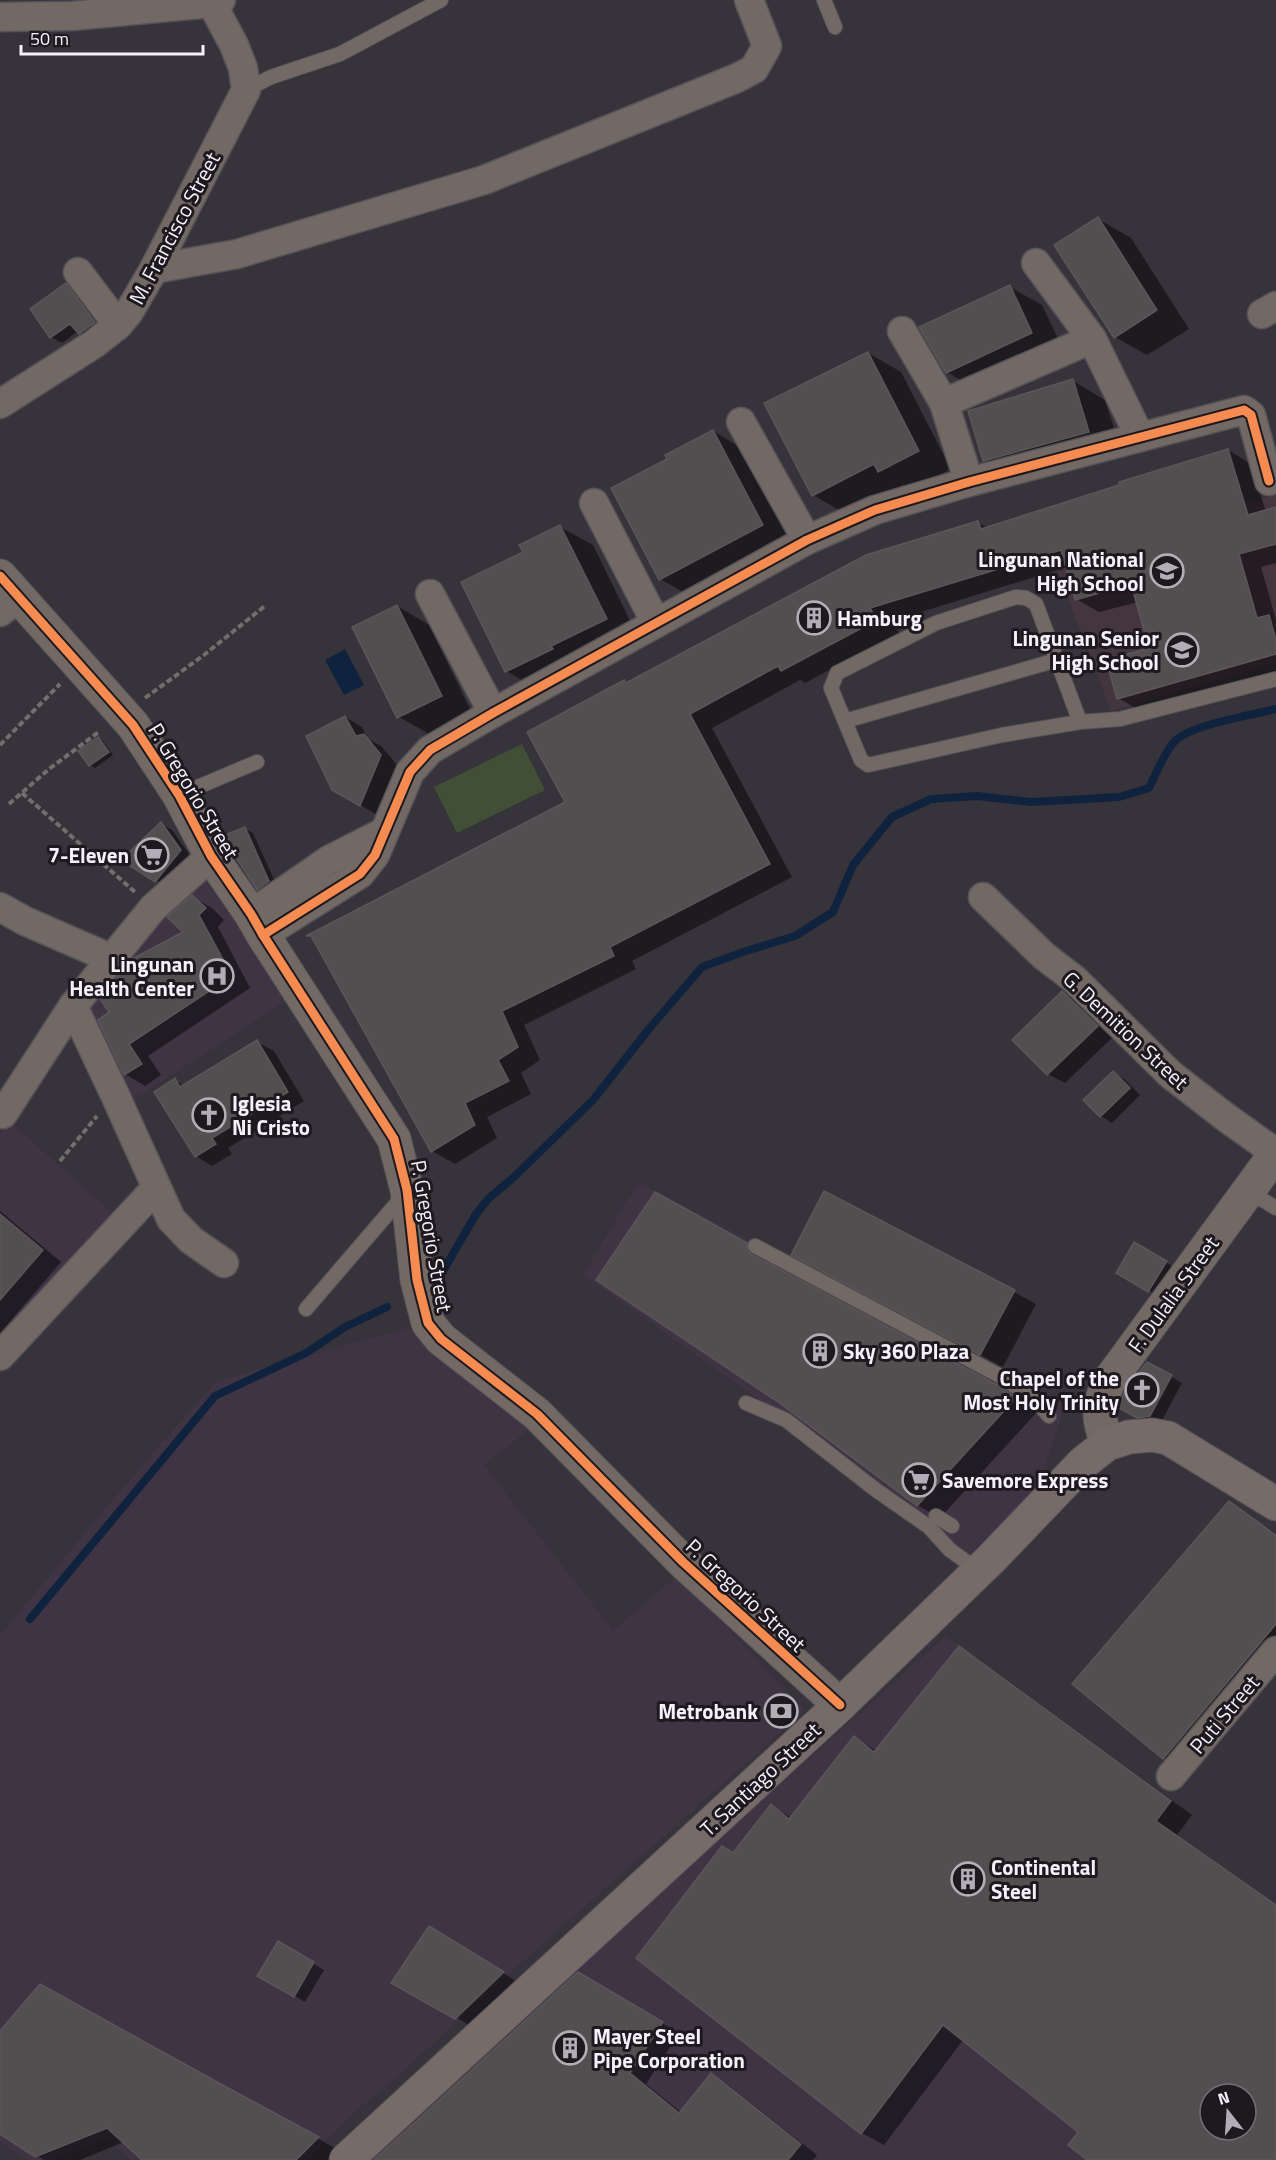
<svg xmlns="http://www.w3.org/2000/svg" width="1276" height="2160" font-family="'Titillium Web',sans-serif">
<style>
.built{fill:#3e3444;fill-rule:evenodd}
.education{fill:#44353f}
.green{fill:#414f37}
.water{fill:#10233e}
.shadow{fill:#0007;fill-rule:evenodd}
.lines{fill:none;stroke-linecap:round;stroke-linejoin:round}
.stream{stroke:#10233e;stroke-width:8}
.building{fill:#534e50;stroke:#5b5659;stroke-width:1.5;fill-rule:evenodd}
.service-casing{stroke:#555258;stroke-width:16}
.minor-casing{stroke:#555258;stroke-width:31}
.tertiary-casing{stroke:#555258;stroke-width:35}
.secondary-casing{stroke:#555258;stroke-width:35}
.path{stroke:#736d6c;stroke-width:4;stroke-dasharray:6 3;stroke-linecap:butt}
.service{stroke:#726965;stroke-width:14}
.minor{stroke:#726965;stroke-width:28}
.tertiary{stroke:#726965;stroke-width:33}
.secondary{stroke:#766b68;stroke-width:33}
.cycleway-casing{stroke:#1d191f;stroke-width:13}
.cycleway{stroke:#f68b52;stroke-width:9}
.labels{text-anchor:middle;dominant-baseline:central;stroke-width:6;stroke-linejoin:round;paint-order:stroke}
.street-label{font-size:21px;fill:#f5f0f9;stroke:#1d191f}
.poi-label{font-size:21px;font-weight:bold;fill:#f5f0f9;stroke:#1d191f;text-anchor:end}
</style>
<rect width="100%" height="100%" fill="#37333a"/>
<g class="built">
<path d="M199,874L250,938L286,1001L127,1104L79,1009Z"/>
<path d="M9,1121L116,1216L0,1342V1135Z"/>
<path d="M638,1182L1065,1404L1038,1489L969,1554L810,1436L583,1275Z"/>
<path d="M407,1328L530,1429L484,1465L613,1630L677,1576L806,1710L510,1973L385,2088L357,2110L306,2160H131L107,2138L54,2160H27L0,2142V1635L105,1508L216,1381Z"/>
<path d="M946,1636L1171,1801L1156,1822L1276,1905V2160H369L577,1972L611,1936ZM1210,2094H1246V2130H1210Z"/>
</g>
<path class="education" d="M1276,494V663L1111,711L1054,562Z"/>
<path class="green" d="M522,744L545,790L457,833L434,787Z"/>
<path class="water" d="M345,649L364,685L344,695L325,660Z"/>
<g class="shadow">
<path d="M1098,219L1131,238L1189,329L1147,355L1115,337Z"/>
<path d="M66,285L77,292L105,329L91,339L78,331L62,343L51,337Z"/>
<path d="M1010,287L1042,305L1064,351L979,391L947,372Z"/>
<path d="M868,353L901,372L951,469L912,489L903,485L846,514L813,495Z"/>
<path d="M1073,381L1105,400L1121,450L1017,479L985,460Z"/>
<path d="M713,431L745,450L795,544L692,597L660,579L669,460Z"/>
<path d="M1228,450L1251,464L1266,512L1276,509V563L1261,567L1276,620V673L1141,711L1118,698L1151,649L1138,602L1099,612L1076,599L1067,567L892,621L899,633L805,683L800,680L712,728L792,877L632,961L636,969L524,1025L540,1060L521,1073L531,1094L487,1117L497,1138L455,1164L432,1151L315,939L309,936L567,802L624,681L628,684L978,523L988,528Z"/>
<path d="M560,527L593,545L638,637L539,690L506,671L525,553Z"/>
<path d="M397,606L429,625L473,715L431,735L399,717Z"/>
<path d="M345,717L362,727L368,739L381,746L397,765L377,815L334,789Z"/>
<path d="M98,738L103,741L113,755L95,768L90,765Z"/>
<path d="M161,824L172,830L191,857L167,887L123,859Z"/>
<path d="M245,829L253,833L277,886L266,893L258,889Z"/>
<path d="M192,897L212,908L224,920L218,927L250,988L148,1056L161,1075L145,1086L125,1074L100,1020L111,1012L186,933Z"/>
<path d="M1062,993L1079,1002L1114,1036L1065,1083L1048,1074Z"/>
<path d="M257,1042L274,1051L304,1101L228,1148L232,1154L212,1166L196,1156L175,1080L184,1086Z"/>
<path d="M1113,1073L1124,1079L1140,1095L1112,1123L1101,1116L1085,1100Z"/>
<path d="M655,1194L769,1258V1264L997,1386L1037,1412L940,1518L917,1505Z"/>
<path d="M0,1211L61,1262L0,1333Z"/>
<path d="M1135,1244L1177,1269L1160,1297L1118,1272Z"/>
<path d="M815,1267L1014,1292L1036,1304L1003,1367Z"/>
<path d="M1147,1363L1182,1383L1161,1422L1149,1423L1121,1407Z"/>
<path d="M1229,1503L1276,1533V1664L1186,1771L1164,1758Z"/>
<path d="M959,1648L981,1661L1192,1815L1177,1835L1276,1904V2160H1089L1080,2132L963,2040L884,2145L862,2133L734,1855L772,1806L792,1818L855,1738L877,1751ZM1210,2094H1246V2130H1210Z"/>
<path d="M446,1937L519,1983L473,2027L393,1982Z"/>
<path d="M278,1943L324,1970L305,2002L259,1975Z"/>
<path d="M578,1974L679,2033L646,2084L682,2113L712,2075L728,2085L817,2155L813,2160H376Z"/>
<path d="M40,1986L319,2139L340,2151L331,2160H143L124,2142L80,2160H44L0,2132V2034Z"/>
</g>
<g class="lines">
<g class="stream">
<path d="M432,1290L476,1214L489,1198L513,1178L593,1100L648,1030L702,967L743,952L795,936L833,912L853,865L892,817L931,799L977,796L1031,802L1119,797L1149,788C1157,772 1163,755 1174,742C1189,725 1252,715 1276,709"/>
<path d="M30,1619L215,1396L306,1353L345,1327L387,1307"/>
</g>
</g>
<g class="building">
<path d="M1098,217L1157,310L1114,338L1054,245Z"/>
<path d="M66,283L95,322L79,334L70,324L50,338L30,309Z"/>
<path d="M1010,285L1032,333L946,373L919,327Z"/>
<path d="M868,352L919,451L878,472L874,464L812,496L764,403Z"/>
<path d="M1073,379L1089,432L983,461L968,411Z"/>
<path d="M713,430L763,525L659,580L611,488L667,459L665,455Z"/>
<path d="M1228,449L1248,515L1276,507V544L1239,554L1257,618L1269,615L1276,640V654L1117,699L1106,660L1149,648L1131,584L1075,600L1061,550L870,608L877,620L781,671L778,666L690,714L770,864L610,947L614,956L502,1011L518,1047L498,1060L509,1081L465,1103L475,1125L431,1152L311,936H306L565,802L527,732L624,680L626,683L866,555L978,521L981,529L1119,485V482Z"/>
<path d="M560,525L607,619L551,646L553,649L505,672L461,582L523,552L519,545Z"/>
<path d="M397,605L442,696L397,718L352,627Z"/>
<path d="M345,716L356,736L364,734L381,755L360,806L332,790L306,736Z"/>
<path d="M98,737L109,752L89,766L78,751Z"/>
<path d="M161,822L181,850L155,882L121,860Z"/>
<path d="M245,827L269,881L257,890L222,836Z"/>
<path d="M192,895L206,908L199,915L232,976L129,1044L142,1064L124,1075L98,1020L109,1012L100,999L132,959L183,932L167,917Z"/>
<path d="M1062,991L1098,1026L1047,1075L1012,1040Z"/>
<path d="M257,1040L288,1092L212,1138L216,1144L195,1157L154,1092L175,1078L180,1087Z"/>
<path d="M1113,1071L1130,1088L1100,1117L1083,1100Z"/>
<path d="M824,1191L1015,1290L980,1355L791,1255Z"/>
<path d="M655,1192L747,1243V1250L751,1254L997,1385L1016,1398L917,1506L778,1402L596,1280Z"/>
<path d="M0,1214L43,1250L0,1300Z"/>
<path d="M1134,1242L1167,1261L1148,1292L1116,1273Z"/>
<path d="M1147,1362L1172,1375L1150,1416L1137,1418L1119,1408L1125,1390Z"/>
<path d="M1229,1501L1276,1535V1624L1163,1759L1072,1684Z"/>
<path d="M959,1646L1171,1801L1156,1821L1276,1905V2160H1087L1068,2145L1078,2132L943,2025L861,2134L636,1958L722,1846L733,1853L771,1804L789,1819L854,1736L874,1752ZM1210,2094H1246V2130H1210Z"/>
<path d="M429,1926L504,1972L455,2019L391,1983Z"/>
<path d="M278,1941L314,1962L294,1997L257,1976Z"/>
<path d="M578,1972L663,2022L630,2073L679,2113L711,2073L801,2144L788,2160H374Z"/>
<path d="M40,1984L217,2082L319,2137L296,2160H142L107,2128L35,2157L0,2134V2031Z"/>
</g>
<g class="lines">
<defs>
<g id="service">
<path d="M824,0L835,27"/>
<path d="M246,90L271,77L340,54L441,0"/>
<path d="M845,721L1057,660"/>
<path d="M1080,722L1036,604L1026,598L1016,597L936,623L837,673L831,688L861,760L868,765L1002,735L1080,722L1120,719L1276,679"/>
<path d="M179,795L257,762"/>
<path d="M1248,1191L1276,1208"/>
<path d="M755,1246L1002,1377L1037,1402L1049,1416"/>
<path d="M306,1309L403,1196"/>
<path d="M746,1403L786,1420L876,1490L929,1527L950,1550L979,1571"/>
<path d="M936,1516L952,1526"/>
</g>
<g id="minor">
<path d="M0,17L72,16L211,3L221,0"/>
<path d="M1036,263L1092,339L1140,437"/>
<path d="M154,269L237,254L484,180L737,78L754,69L767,46L749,0"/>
<path d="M78,272L118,325"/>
<path d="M1262,314L1276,306"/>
<path d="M902,331L944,403L969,482"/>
<path d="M944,403L1092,339"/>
<path d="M0,404L94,344L118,325L129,312L154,269L246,90L243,68L234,45L210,0"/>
<path d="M741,422L807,540"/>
<path d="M594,503L656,623"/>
<path d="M430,594L493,713"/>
<path d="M0,612L18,598"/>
<path d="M983,897L1044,956L1074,979L1170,1074L1224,1116L1276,1153"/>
<path d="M0,907L25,921L112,959"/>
<path d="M251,914L329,860L384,832"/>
<path d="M263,935L360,874L375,855L410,772L430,750L493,713L807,540L875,510L969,482L1244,410L1251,415L1269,481"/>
<path d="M73,1006L115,1095L171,1219L191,1240L224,1263"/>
<path d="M3,1114L73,1006L153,908L211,856"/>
<path d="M0,1356L156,1188"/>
<path d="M1171,1776L1276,1651"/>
</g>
<g id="tertiary">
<path d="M0,576L133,725L179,795L211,856L251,914L263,935L394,1139L407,1190L417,1280L428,1323L441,1339L537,1414L683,1562L840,1705"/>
<path d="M1107,1444C1098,1416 1096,1409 1109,1381L1276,1153"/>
</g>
<path id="secondary" d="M346,2160L840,1705L991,1559L1083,1463L1107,1444L1129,1437L1152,1435L1168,1438L1276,1504"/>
</defs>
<use href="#service" class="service-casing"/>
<use href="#minor" class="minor-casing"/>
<use href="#tertiary" class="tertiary-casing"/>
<use href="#secondary" class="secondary-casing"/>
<g class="path">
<path d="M145,698L204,655L266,605"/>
<path d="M0,745L60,684"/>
<path d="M22,793L135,892"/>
<path d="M9,804L49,769L100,731"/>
<path d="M60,1161L97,1116"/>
</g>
<use href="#service" class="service"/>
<use href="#minor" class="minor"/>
<use href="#tertiary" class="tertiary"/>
<use href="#secondary" class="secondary"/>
<defs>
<g id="cycleway">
<path d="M0,576L133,725L179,795L211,856L251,914L263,935L394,1139L407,1190L417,1280L428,1323L441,1339L537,1414L683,1562L840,1705"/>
<path d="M263,935L360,874L375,855L410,772L430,750L493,713L807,540L875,510L969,482L1244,410L1251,415L1269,481"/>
</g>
</defs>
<use href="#cycleway" class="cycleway-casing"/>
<use href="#cycleway" class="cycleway"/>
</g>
<defs>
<symbol id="school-ring" viewBox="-11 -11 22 22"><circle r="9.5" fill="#1d191f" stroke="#b2aeb6" stroke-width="1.5"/><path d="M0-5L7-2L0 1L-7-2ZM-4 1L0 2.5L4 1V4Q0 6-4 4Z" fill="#b2aeb6"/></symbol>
<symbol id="building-ring" viewBox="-11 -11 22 22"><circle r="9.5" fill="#1d191f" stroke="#b2aeb6" stroke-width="1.5"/><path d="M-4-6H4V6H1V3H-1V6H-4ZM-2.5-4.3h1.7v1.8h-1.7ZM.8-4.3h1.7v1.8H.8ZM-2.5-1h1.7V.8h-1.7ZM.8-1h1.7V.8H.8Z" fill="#b2aeb6"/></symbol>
<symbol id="supermarket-ring" viewBox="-11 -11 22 22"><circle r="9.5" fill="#1d191f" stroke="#b2aeb6" stroke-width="1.5"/><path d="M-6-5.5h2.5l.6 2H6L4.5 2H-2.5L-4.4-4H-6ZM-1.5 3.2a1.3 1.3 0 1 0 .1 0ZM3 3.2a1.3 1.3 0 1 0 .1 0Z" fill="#b2aeb6"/></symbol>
<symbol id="hospital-ring" viewBox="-11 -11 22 22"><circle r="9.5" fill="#1d191f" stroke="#b2aeb6" stroke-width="1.5"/><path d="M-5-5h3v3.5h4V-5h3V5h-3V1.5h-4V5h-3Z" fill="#b2aeb6"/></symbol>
<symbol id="church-ring" viewBox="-11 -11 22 22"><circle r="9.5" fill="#1d191f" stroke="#b2aeb6" stroke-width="1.5"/><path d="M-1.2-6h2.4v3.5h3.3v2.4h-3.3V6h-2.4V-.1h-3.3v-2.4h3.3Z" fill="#b2aeb6"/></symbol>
<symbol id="bank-ring" viewBox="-11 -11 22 22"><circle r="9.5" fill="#1d191f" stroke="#b2aeb6" stroke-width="1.5"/><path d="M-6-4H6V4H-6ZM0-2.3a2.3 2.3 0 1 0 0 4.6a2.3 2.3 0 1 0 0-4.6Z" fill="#b2aeb6"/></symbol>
</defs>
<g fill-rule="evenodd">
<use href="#school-ring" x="1148" y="552" width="38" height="38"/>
<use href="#building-ring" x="795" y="599" width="38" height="38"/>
<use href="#school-ring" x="1163" y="631" width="38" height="38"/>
<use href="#supermarket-ring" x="133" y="836" width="38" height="38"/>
<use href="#hospital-ring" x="198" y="957" width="38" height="38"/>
<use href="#church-ring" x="190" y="1096" width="38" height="38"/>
<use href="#building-ring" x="801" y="1332" width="38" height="38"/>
<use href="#church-ring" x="1123" y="1371" width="38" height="38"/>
<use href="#supermarket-ring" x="900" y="1461" width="38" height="38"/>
<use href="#bank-ring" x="762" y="1692" width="38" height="38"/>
<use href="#building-ring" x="949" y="1860" width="38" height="38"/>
<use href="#building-ring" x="551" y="2029" width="38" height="38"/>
</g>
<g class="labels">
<g class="street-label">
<text transform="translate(174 228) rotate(-62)">M. Francisco Street</text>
<text transform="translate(194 791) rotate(59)">P. Gregorio Street</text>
<text transform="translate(1126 1030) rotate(43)">G. Demition Street</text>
<text transform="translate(432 1236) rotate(80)">P. Gregorio Street</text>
<text transform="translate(1173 1294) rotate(-54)">F. Dulalia Street</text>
<text transform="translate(746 1595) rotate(43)">P. Gregorio Street</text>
<text transform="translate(1224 1714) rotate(-50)">Puti Street</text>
<text transform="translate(760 1779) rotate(-43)">T. Santiago Street</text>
</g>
<g class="poi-label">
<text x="1144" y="559">Lingunan National<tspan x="1144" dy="24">High School</tspan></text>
<text x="837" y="618" text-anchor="start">Hamburg</text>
<text x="1159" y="638">Lingunan Senior<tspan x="1159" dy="24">High School</tspan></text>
<text x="129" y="855">7-Eleven</text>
<text x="194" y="964">Lingunan<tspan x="194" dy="24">Health Center</tspan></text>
<text x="232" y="1103" text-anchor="start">Iglesia<tspan x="232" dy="24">Ni Cristo</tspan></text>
<text x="843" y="1351" text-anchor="start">Sky 360 Plaza</text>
<text x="1119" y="1378">Chapel of the<tspan x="1119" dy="24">Most Holy Trinity</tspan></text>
<text x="942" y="1480" text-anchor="start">Savemore Express</text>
<text x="758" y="1711">Metrobank</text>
<text x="991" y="1867" text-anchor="start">Continental<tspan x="991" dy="24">Steel</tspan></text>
<text x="593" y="2036" text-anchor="start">Mayer Steel<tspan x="593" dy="24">Pipe Corporation</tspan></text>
</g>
</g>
<g transform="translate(1228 2112) rotate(343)"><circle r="28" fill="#1d191f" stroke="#736f76" stroke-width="1.5"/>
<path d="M0-4.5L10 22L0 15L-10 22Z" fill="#b2aeb6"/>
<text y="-9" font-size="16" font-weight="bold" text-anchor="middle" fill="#f5f0f9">N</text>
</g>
<path d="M21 45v9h182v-9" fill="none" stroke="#f5f0f9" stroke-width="3"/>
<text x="30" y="45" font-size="18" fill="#f5f0f9" stroke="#1d191f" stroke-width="4.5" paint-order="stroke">50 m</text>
</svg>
